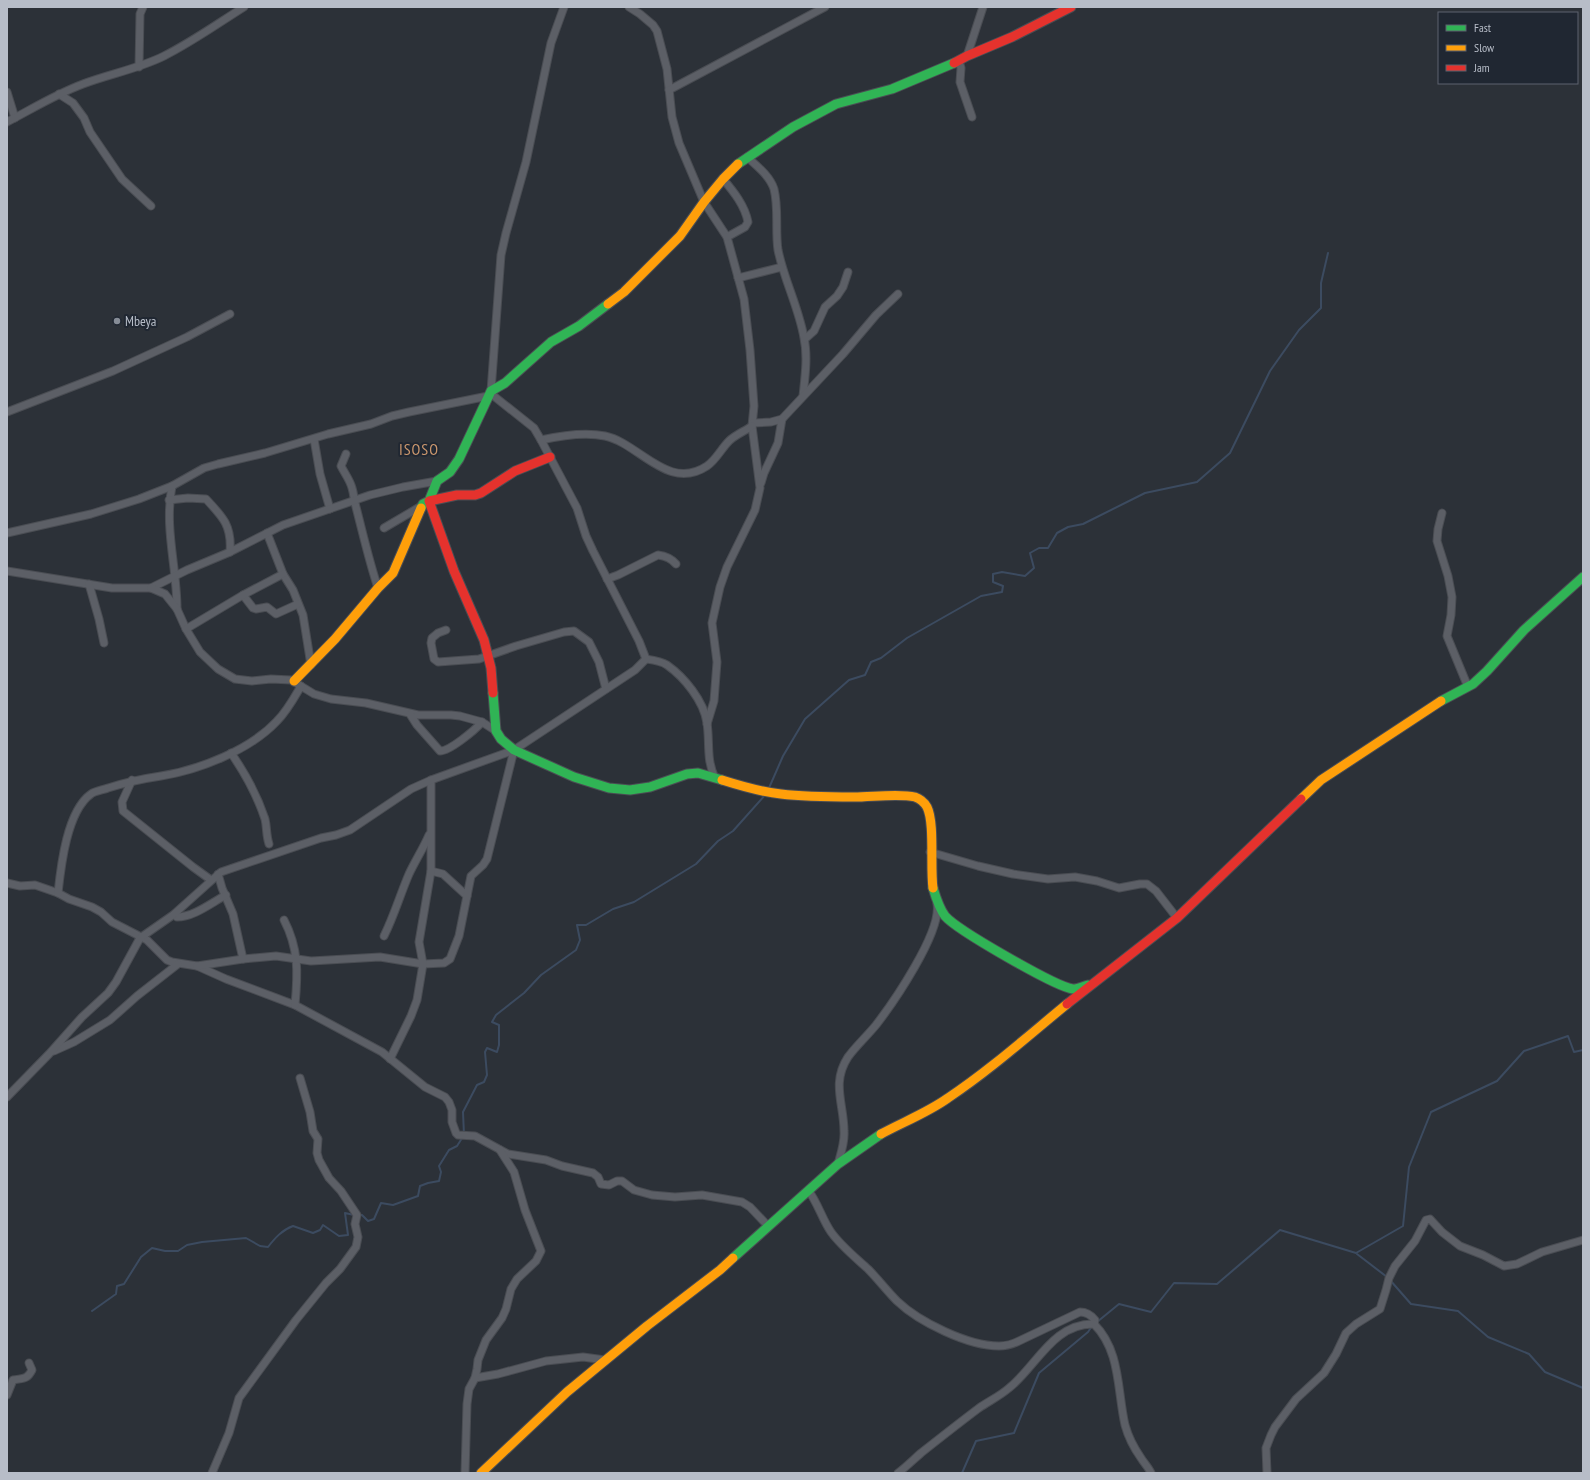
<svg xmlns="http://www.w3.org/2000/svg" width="1590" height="1480" font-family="'PT Sans Narrow',sans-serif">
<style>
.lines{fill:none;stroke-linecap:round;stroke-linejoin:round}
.stream{stroke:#3c4b60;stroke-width:2}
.street-casing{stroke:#4a4d53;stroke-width:9}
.fast-casing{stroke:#4a4d53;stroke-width:11}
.slow-casing{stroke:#4a4d53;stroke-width:11}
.jam-casing{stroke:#4a4d53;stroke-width:11}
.street{stroke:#5c5f66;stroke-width:7}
.fast{stroke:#30b455;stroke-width:9}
.slow{stroke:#ff9f0a;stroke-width:9}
.jam{stroke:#e5322d;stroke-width:9}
.poi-dot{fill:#868c96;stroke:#202732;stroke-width:1.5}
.labels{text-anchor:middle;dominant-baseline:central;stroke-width:4;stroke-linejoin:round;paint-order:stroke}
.poi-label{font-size:14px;fill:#b7bdc8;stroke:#202732;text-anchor:start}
.quarter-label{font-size:16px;letter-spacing:1px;fill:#cc986e;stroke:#202732}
</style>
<rect width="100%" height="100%" fill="#2c3138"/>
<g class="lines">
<g class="stream">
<path d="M769,788L783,756L805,719L849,680L865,675L871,662L881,658L907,638L981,596L1002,592L1003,586L993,582V574L1002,572L1025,576L1034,568L1030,553L1039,548H1048L1057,533L1068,527L1083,524L1145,493L1197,482L1230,453L1270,371L1299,330L1321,308V283L1328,253"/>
<path d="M359,1215H362L368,1221L374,1219L381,1203L393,1205L418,1196L420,1186L428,1183L439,1181L441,1172L439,1166L449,1150L457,1146L464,1135L463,1112L477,1085L484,1082L487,1075L485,1052L487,1048L497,1052L499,1045V1025L492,1022L496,1015L524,993L541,975L576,950L580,940L577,925H586L613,909L634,902L696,864L718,841L733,831L766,794"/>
<path d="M1357,1254L1387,1277"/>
<path d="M1390,1280L1411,1304L1458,1311L1488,1337L1529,1354L1545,1372L1583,1388"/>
<path d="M92,1311L116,1294L117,1286L124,1284L141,1257L152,1248L165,1251H178L187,1245L202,1242L246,1238L260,1246L268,1247C275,1238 282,1230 293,1226L313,1233L320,1230L323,1225L339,1236L348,1235L345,1213L354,1215"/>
<path d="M1097,1322L1119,1304L1151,1312L1174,1283L1217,1284L1280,1230L1356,1253L1403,1226L1409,1167L1431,1112L1497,1081L1524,1051L1568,1036L1574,1052L1583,1050"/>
<path d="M962,1473L976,1441L1014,1433L1039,1373L1088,1332L1092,1326"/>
</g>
<defs>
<g id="street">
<path d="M629,7L640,14L653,25L657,31L667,69L672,117L679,143L704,202L727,237L744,299L750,350L754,406L752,426L760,488L755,510L727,567L720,587L712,623L717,662L714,701L707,724"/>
<path d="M967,56L983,7"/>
<path d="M959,61L961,68L960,82L972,117"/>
<path d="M139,67L140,14L143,7"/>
<path d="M669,90L825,7"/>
<path d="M7,92L15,118"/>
<path d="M59,94L73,103L84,118L90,132L122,179L151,206"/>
<path d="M7,122C32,109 56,94 83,84C109,74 138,69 164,56C192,42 217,24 244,7"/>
<path d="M747,157C756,165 770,176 774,189C779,209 775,230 778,250C784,280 799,308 804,338C808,356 805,377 803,396"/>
<path d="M723,179C734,192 745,206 748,222L745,227L727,237"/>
<path d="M738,278L782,267"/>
<path d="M805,339L814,331L825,307L837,296L843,287L848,272"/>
<path d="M491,391L501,255L506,233L526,162L551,43L564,7"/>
<path d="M7,412L113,371L187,337L230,314"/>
<path d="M753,423L771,422L782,419L843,354L876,315L898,294"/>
<path d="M314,439L320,474L330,509"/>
<path d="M541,440C559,436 586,432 605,436C639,443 668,492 707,466C716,460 721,449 729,441C735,435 745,431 752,426"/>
<path d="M346,454L341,466C345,474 350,480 352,488C354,494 354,501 356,507C363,534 369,561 378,588"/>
<path d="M761,483L764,473L778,443L782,419"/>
<path d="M172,486C164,528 177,567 177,609"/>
<path d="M169,500L188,498L206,499C223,517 232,526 230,552"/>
<path d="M1442,513L1438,529L1437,541L1448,576L1452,597L1451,615L1447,636L1468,687"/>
<path d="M384,528L423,505"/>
<path d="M7,533L91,514L139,499L172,486L204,468L218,464L265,453L328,434L371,424L392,416L409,412L488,396"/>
<path d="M267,533L283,574L293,590L303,615L311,665"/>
<path d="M7,571L112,588H151L187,570L230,552L283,525L370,495L403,487L437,481"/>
<path d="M607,579L618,575L658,555C666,556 671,558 676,564"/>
<path d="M89,584L99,619L104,643"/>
<path d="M151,588L165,594L177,609L186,629L200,652L218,669L235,679L252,681L271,679L291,680L314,694L331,699L366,703L418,715H451L460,716L482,722L496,731"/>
<path d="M243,595L253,608L256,609L267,607L276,614L298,604"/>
<path d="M186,629L243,595L283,574"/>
<path d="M446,630L438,633L432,638L431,643L434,659L438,662L479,659L516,646L564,632L574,631L589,642L599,662L606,689"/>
<path d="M646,659C653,660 661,661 667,665C684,677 704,701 707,723C710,742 706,760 715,778"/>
<path d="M410,714L417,725L440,751C450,751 475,730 482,722"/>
<path d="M231,753C245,773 257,795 265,819C267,827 266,835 269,844"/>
<path d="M132,780L122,802L123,811L193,867L211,880"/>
<path d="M930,852L978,866L1013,874L1048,879L1075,877L1097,881L1119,888L1140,884H1147L1156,891L1177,918"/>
<path d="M431,871L443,874L467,896"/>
<path d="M218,874L222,888L233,914L243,959"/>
<path d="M7,883L20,886L35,885L58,893L69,899L92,907L101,912L112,922L147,940L167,960L172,962L197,966L226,979L295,1005L382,1052L425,1087L445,1097L449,1102L452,1110V1122L456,1133L458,1135L475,1136L508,1154L546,1160L562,1166L593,1173L598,1177L601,1184L609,1185L617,1181H622L634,1190L652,1195L675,1197L702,1195L742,1202L750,1207L768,1226"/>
<path d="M58,893C61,865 67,811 91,794C95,791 103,790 108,788C127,782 141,779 161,776C199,770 250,750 277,721C287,711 294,698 301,686"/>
<path d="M177,917C194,917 211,903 226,895"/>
<path d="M284,920C299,949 298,973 295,1005"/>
<path d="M384,936C394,916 400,895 409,874C415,861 423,849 429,835"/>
<path d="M197,966L243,959L276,956L311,961L380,957L423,964L444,963L450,959L459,936L471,876L483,865L487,859L514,750"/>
<path d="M54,1051L74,1042L110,1020L137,996L178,964"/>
<path d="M390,1059L411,1016L417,1000L423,964L419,942L431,871V780"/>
<path d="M7,1097L49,1054L82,1017L108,993L116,982L140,938L173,915L221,872L321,838L336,835L350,830L411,789L431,780L514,750L635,670L646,659L639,641L593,551L586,536L577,508L541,440L534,428L490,393"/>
<path d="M838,1164C841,1153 845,1142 844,1131C844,1104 831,1083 848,1057C856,1046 867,1036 876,1025C893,1003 942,932 937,904"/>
<path d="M808,1190C818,1203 822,1219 831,1232C841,1246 856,1258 868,1269C878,1279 887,1291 897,1301C919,1322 968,1346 999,1346C1006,1346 1013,1344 1019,1341L1080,1312C1087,1312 1091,1315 1095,1320L1094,1324"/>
<path d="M475,1378L498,1374L546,1361L583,1357L605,1360"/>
<path d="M7,1395L13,1380C23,1378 27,1380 32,1370L29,1363"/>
<path d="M212,1473L229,1433L239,1398L296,1320L326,1283L340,1269L356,1247L358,1237L355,1224L357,1215L341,1191L329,1178L319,1160L317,1153L318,1139L313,1131L310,1112L300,1078"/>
<path d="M465,1473L467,1404L469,1389L475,1378L477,1369L478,1360L486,1340L502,1318L506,1309L511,1289L517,1279L536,1261L541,1251L525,1210L514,1172L500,1150"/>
<path d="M898,1473C906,1467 913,1460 921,1453C940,1438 959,1423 979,1408C989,1401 1000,1396 1009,1388C1036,1367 1053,1323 1094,1324C1121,1351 1117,1390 1125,1425C1128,1436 1134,1448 1141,1458C1144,1463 1149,1468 1151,1473"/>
<path d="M1267,1473L1266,1448L1271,1435L1275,1427L1296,1399L1324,1373L1336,1354L1346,1333L1356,1324L1380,1309L1386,1290L1389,1278L1395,1266L1415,1241L1426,1220L1430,1219L1442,1232L1460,1246L1483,1255L1504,1266L1517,1264L1542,1252L1583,1240"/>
</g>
<g id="fast">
<path d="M738,164L793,127L836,104L892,89L954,63"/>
<path d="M421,508L423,504L429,501L437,481L450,472L459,459L491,391L505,383L551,342L579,326L608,304"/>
<path d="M493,693L496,731L501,739L514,750L574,777L609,788L630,790L650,787L687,774L698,773L722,780"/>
<path d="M1441,701L1473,684L1487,671L1524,630L1583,577"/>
<path d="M933,888C936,898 939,908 945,916C957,930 1056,987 1073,989C1078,989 1084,986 1088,985"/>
<path d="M733,1258L838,1164L881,1134"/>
</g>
<g id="slow">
<path d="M608,304L624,292L680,236L704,202L723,179L738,164"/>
<path d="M294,681L335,639L378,588L393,573L421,508"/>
<path d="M722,780C741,786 761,792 781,794C805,797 830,797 854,797C872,797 899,793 915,797C921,799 924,802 927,807C935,823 930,867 933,888"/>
<path d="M1301,799L1321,780L1441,701"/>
<path d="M881,1134C903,1122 927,1113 948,1098C990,1070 1028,1036 1067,1004"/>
<path d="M481,1473L567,1392L647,1326L720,1270L733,1258"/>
</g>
<g id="jam">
<path d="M954,63L967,56L1012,37L1071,7"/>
<path d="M493,693L491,668L484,640L454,571L429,501L457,495H475L481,493L515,471L550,457"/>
<path d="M1067,1004L1177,918L1301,799"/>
</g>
</defs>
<use href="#street" class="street-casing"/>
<use href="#fast" class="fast-casing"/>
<use href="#slow" class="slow-casing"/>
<use href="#jam" class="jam-casing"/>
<use href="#street" class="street"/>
<use href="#fast" class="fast"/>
<use href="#slow" class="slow"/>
<use href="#jam" class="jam"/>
</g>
<circle class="poi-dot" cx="117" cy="321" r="4"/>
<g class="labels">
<g class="poi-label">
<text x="125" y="321">Mbeya</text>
</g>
<g class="quarter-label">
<text x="419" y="449">ISOSO</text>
</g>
</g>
<rect width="1590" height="1480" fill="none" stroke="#b7bdc8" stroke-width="16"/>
<rect x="1438" y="12" width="140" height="72" fill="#202732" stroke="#5c636e"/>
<rect x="1446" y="25" width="20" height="6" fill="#30b455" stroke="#5c636e"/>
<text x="1474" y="32" font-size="12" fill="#b7bdc8">Fast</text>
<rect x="1446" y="45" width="20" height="6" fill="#ff9f0a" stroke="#5c636e"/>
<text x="1474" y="52" font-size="12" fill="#b7bdc8">Slow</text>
<rect x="1446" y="65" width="20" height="6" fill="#e5322d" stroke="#5c636e"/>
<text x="1474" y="72" font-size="12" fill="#b7bdc8">Jam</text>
</svg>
